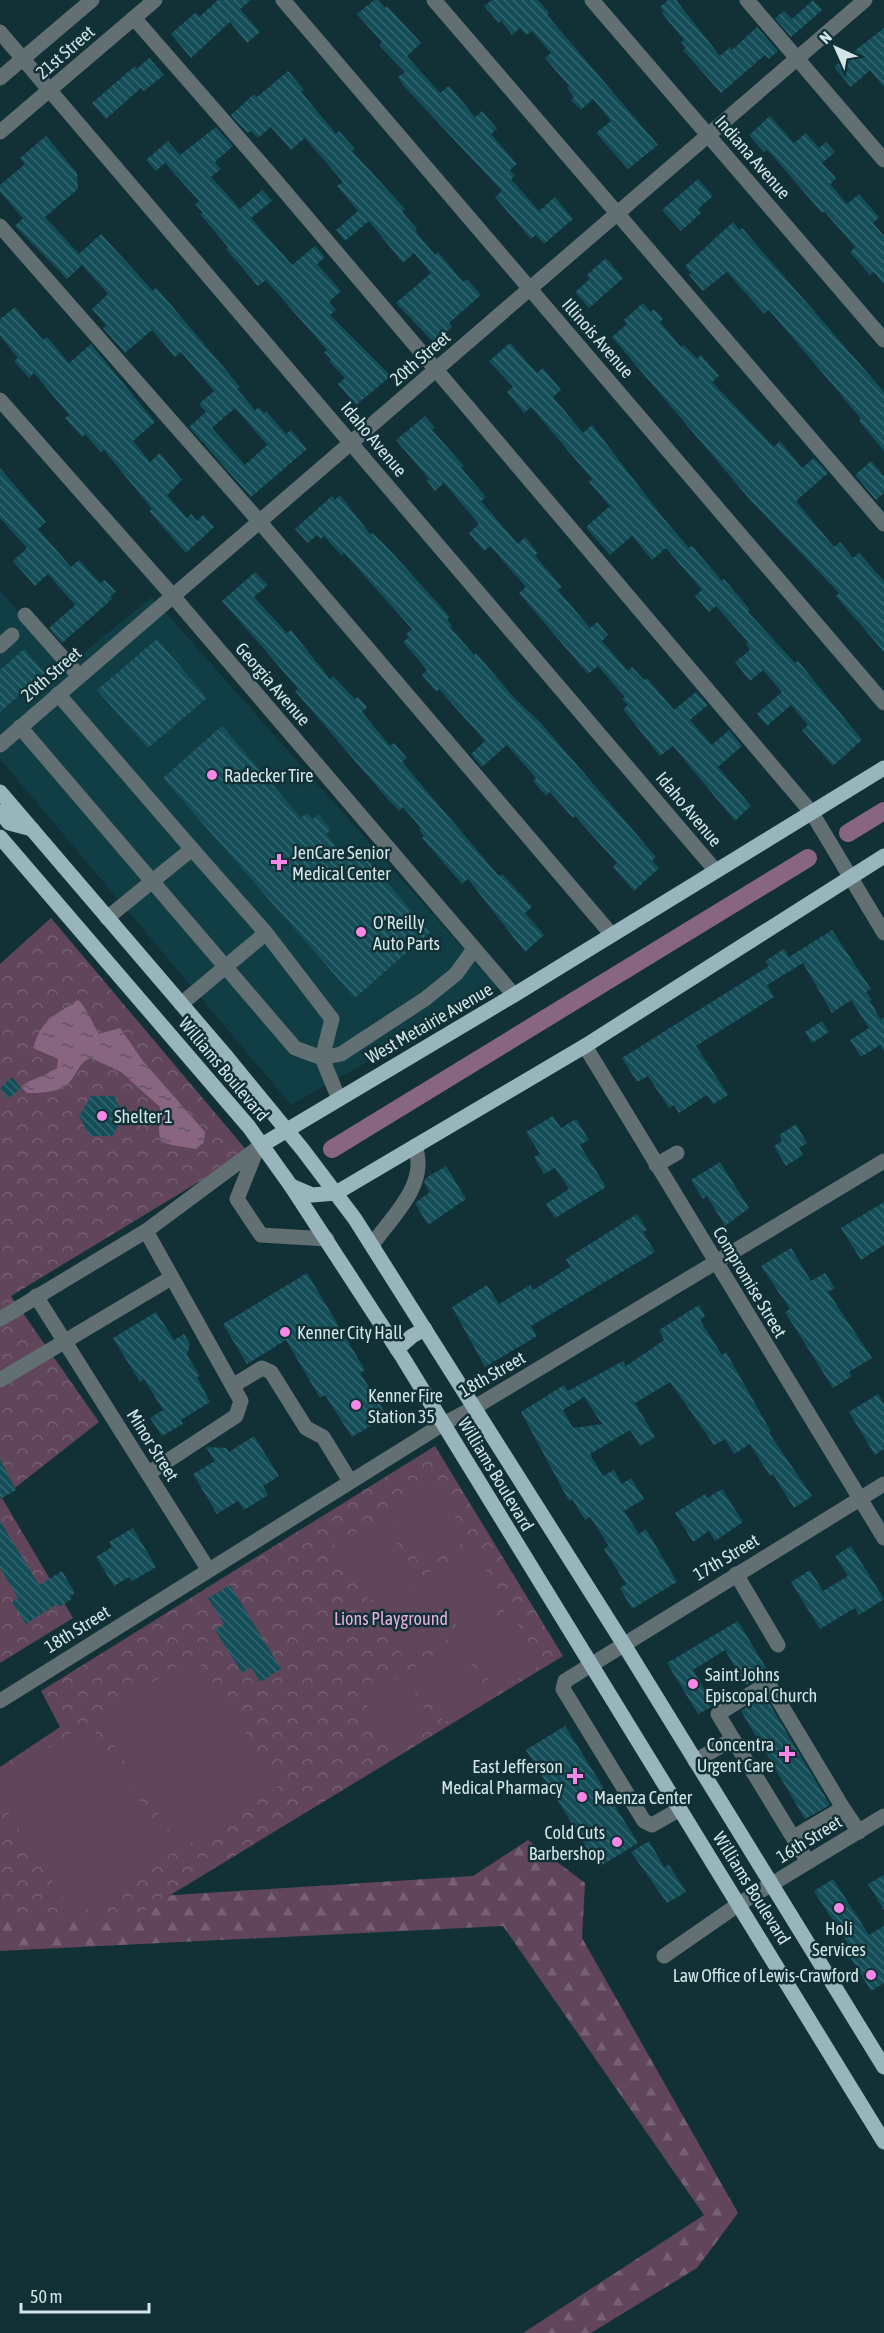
<svg xmlns="http://www.w3.org/2000/svg" width="884" height="2333" font-family="'Asap Condensed',sans-serif">
<style>
.built{fill:#113d45}
.forest{fill:url(#forest-firs)}
.park{fill:url(#park-crowns)}
.pitch{fill:#60455b}
.water{fill:url(#water-ripples)}
.lines{fill:none;stroke-linecap:round;stroke-linejoin:round}
.canal{stroke:#886581;stroke-width:18}
.building{fill:url(#building-back-hatch);fill-rule:evenodd}
.minor{stroke:#627073;stroke-width:15}
.major{stroke:#98b5bb;stroke-width:15}
.poi-dot{fill:#f987e8;stroke:#113136;stroke-width:2}
.labels{text-anchor:middle;dominant-baseline:central;stroke-width:5;stroke-linejoin:round;paint-order:stroke}
.street-label{font-size:18px;fill:#d3e5e8;stroke:#113136}
.poi-label{font-size:18px;fill:#d3e5e8;stroke:#113136;text-anchor:start}
.park-label{font-size:18px;fill:#e8afde;stroke:#113136}
</style>
<defs>
<pattern id="forest-firs" width="22" height="20" patternUnits="userSpaceOnUse" patternTransform="scale(1.5)"><rect width="22" height="20" fill="#60455b"/><path d="M5 1l3.5 6h-7zM16 11l3.5 6h-7z" fill="#766073"/></pattern>
<pattern id="park-crowns" width="20" height="18" patternUnits="userSpaceOnUse" patternTransform="scale(1.5)"><rect width="20" height="18" fill="#60455b"/><path d="M2 6a3 3 0 1 1 6 0M12 15a3 3 0 1 1 6 0" fill="none" stroke="#766073"/></pattern>
<pattern id="water-ripples" width="26" height="14" patternUnits="userSpaceOnUse" patternTransform="scale(1.5)"><rect width="26" height="14" fill="#886581"/><path d="M2 4q2-2 4 0t4 0M15 11q2-2 4 0t4 0" fill="none" stroke="#645564"/></pattern>
<pattern id="building-back-hatch" width="6" height="6" patternUnits="userSpaceOnUse" patternTransform="scale(1.5)"><rect width="6" height="6" fill="#144e58"/><path d="M-1 5l2 2M0 0l6 6M5-1l2 2" fill="none" stroke="#356770"/></pattern>
</defs>
<rect width="100%" height="100%" fill="#113136"/>
<path class="built" d="M0,590L66,667L152,597L498,988L291,1105L0,759Z"/>
<path class="forest" d="M0,1832L66,1902L473,1876L528,1840L585,1883L582,1938L738,2213L697,2268L591,2333H523L704,2215L503,1926L0,1951Z"/>
<g class="park">
<path d="M51,918L248,1152L11,1296L99,1422L2,1498L73,1618L0,1663V964Z"/>
<path d="M435,1446L563,1656L131,1919L0,1921V1767L60,1727L41,1691Z"/>
</g>
<g class="pitch">
<path d="M434,1484L469,1539L422,1568L388,1512Z"/>
<path d="M381,1517L415,1572L369,1601L334,1545Z"/>
<path d="M472,1547L506,1602L460,1631L426,1575Z"/>
<path d="M419,1579L454,1634L407,1663L373,1607Z"/>
<path d="M509,1609L542,1664L496,1692L463,1637Z"/>
<path d="M457,1642L490,1695L444,1723L411,1669Z"/>
<path d="M195,1655L279,1786L181,1849L97,1719Z"/>
<path d="M404,1674L435,1727L394,1751L363,1698Z"/>
<path d="M89,1722L173,1853L75,1916L0,1800V1779Z"/>
</g>
<path class="water" d="M78,1000C88,1009 91,1022 99,1034L120,1028L143,1061L205,1132L204,1142L196,1149C158,1141 157,1150 160,1107L121,1072L91,1058C80,1062 79,1069 72,1079C63,1093 43,1093 27,1093L21,1087C32,1077 46,1077 57,1068L58,1059L33,1048C41,1020 55,1015 78,1000Z"/>
<g class="lines">
<g class="canal">
<path d="M848,833L884,811"/>
<path d="M332,1149L808,858"/>
</g>
</g>
<g class="building">
<path d="M218,0H251L240,9L260,32L247,43L230,22L191,58L171,34L195,13L199,17Z"/>
<path d="M374,0H378L385,8L387,6L421,43L407,56L440,93L449,86L475,117L482,111L497,129L491,134L517,164L510,170L515,176L511,179L539,211L555,197L573,219L544,244L536,235L531,239L495,197L502,191L404,86L398,77L405,72L379,45L382,42L357,14Z"/>
<path d="M492,0H538L549,13L547,15L658,145L628,169L596,133L611,121L593,99L581,110L571,100L574,97L567,88L569,86L545,58L551,53L532,31L526,35L520,28L512,35L501,21L499,23L484,6Z"/>
<path d="M668,0H676L720,56L730,47L732,50L757,27L778,51L769,59L765,55L721,93L683,50L686,48L681,42L684,40L662,13L664,11L660,7Z"/>
<path d="M813,0L822,10L791,37L775,18L784,11L792,19Z"/>
<path d="M884,28V87L870,70L851,87L834,67Z"/>
<path d="M149,58L164,75L144,91L141,88L106,119L92,103L135,66L137,69Z"/>
<path d="M288,71L304,90L301,92L336,134L339,131L355,149L352,151L405,209L402,212L417,229L415,231L435,255L438,252L463,282L467,279L481,295L449,323L452,327L434,343L396,303L431,273L414,253L403,263L369,221L345,241L336,230L358,211L337,186L343,182L305,138L291,150L271,127L258,138L251,131L247,133L231,115L254,94L257,97Z"/>
<path d="M770,116L794,143L806,133L819,148L826,142L835,152L822,163L836,178L830,184L847,204L859,194L879,217L873,223L884,236V284L874,272L870,275L850,252L855,247L824,211L822,213L773,156L767,150L764,152L749,135Z"/>
<path d="M216,127L233,146L215,162L221,169L211,177L240,209L262,190L272,201L251,218L292,265L315,246L325,257L317,264L341,291L329,302L336,310L330,315L391,376L356,405L338,384L345,378L329,361L331,359L324,352L327,350L266,280L258,286L226,249L228,247L200,214L203,213L195,204L199,201L165,163L156,171L146,160L168,141L180,155Z"/>
<path d="M46,136L77,173L78,189L45,217L79,254L101,234L153,291L156,288L161,293L240,387L237,389L255,410L259,407L264,413L266,411L286,434L291,430L307,449L251,497L189,427L206,412L199,404L214,391L181,352L175,357L152,330L125,353L103,328L106,325L92,309L108,294L82,265L67,279L15,226L23,218L0,192V185L25,164L20,158ZM235,408L267,445L245,465L212,428Z"/>
<path d="M698,179L713,196L698,209L701,213L681,231L662,210Z"/>
<path d="M733,222L740,230L742,228L884,392V451L859,421L861,419L837,390L769,310L764,314L727,272L703,291L689,275L691,273L685,266Z"/>
<path d="M606,258L623,278L589,308L575,292L590,279L587,275Z"/>
<path d="M643,303L651,312L654,309L663,319L660,322L681,347L684,345L697,359L701,355L719,376L712,382L774,447L780,441L802,468L814,458L828,473L796,501L834,547L840,542L853,558L859,553L884,581V652L836,596L839,593L752,502L612,337L627,324L624,320Z"/>
<path d="M15,307L43,340L47,337L69,363L91,344L155,422L133,441L150,462L160,453L182,480L167,495L187,518L191,514L197,521L203,515L214,527L186,553L149,511L152,509L104,450L101,452L85,434L82,437L65,418L69,415L34,373L29,378L14,361L18,358L0,336V319Z"/>
<path d="M510,343L537,373L543,368L561,390L553,397L583,433L592,425L664,519L689,548L692,546L722,581L724,579L750,610L748,612L795,663L798,661L862,740L833,766L802,730L808,725L791,705L767,726L757,714L782,692L763,670L750,681L735,662L750,650L746,644L748,642L716,606L709,612L695,596L702,590L666,548L652,560L632,536L610,555L586,527L610,506L589,482L592,479L531,407L524,413L507,392L513,387L489,361Z"/>
<path d="M425,416L435,428L432,430L464,466L461,468L486,497L481,501L518,544L525,537L538,553L535,556L562,587L558,590L590,628L597,622L608,635L602,641L628,671L632,667L644,680L647,678L674,710L696,692L708,705L690,720L712,745L729,730L742,746L718,767L751,806L735,821L673,746L660,756L623,709L628,705L622,699L625,697L598,666L588,674L519,593L526,587L490,546L484,551L469,533L479,524L444,483L435,491L427,481L429,479L396,440Z"/>
<path d="M871,461L884,476V493L876,500L855,475Z"/>
<path d="M0,468L46,522L38,529L71,567L79,560L100,583L105,580L116,592L110,597L112,599L62,643L49,628L75,605L48,574L35,586L13,561L27,548L0,518Z"/>
<path d="M340,495L370,534L372,533L386,546L450,617L447,619L452,626L450,627L474,655L476,653L515,699L540,722L656,857L652,861L659,868L634,891L613,867L617,863L575,816L573,818L550,792L546,796L533,781L536,778L507,745L482,767L471,754L485,741L439,689L436,692L422,675L427,670L403,642L409,637L406,634L412,629L344,553L342,556L324,536L321,539L317,535L308,543L295,529L332,496L335,500Z"/>
<path d="M255,572L268,585L254,597L287,633L291,630L330,679L333,676L355,699L358,697L367,707L362,712L390,746L394,743L407,758L402,762L499,876L502,874L532,907L525,913L544,935L525,952L468,879L462,884L422,838L424,836L419,830L421,828L403,807L399,811L385,796L295,691L298,689L266,651L222,601Z"/>
<path d="M157,639L207,698L148,748L97,690Z"/>
<path d="M24,649L45,673L0,712V670Z"/>
<path d="M222,726L301,818L307,813L313,819L318,814L331,830L326,834L346,858L357,848L430,932L355,998L163,778Z"/>
<path d="M832,930L871,989L866,992L872,1000L870,1001L881,1020L884,1018V1051L880,1045L861,1057L850,1040L869,1028L851,1000L832,1013L803,963L767,985L774,997L696,1046L728,1095L713,1104L707,1095L679,1113L674,1105L669,1108L648,1076L637,1082L622,1058L769,966L765,961L784,949L789,957Z"/>
<path d="M822,1021L829,1032L812,1043L805,1032Z"/>
<path d="M12,1077L21,1088L8,1099L0,1088Z"/>
<path d="M91,1096H114L125,1117L112,1136H90L79,1116Z"/>
<path d="M553,1116L561,1128L576,1119L589,1140L580,1145L606,1187L555,1218L546,1204L569,1189L555,1168L544,1174L534,1157L540,1154L526,1132Z"/>
<path d="M796,1124L807,1143L799,1148L803,1155L786,1166L774,1146L782,1141L779,1135Z"/>
<path d="M720,1162L749,1208L725,1226L707,1196L703,1199L691,1180Z"/>
<path d="M446,1166L466,1199L428,1225L415,1203L430,1192L424,1183L426,1178Z"/>
<path d="M884,1202V1245L861,1260L841,1228Z"/>
<path d="M637,1214L647,1230L643,1232L655,1252L531,1326L537,1336L485,1367L452,1307L487,1285L499,1304L530,1285L533,1290L570,1267L566,1259Z"/>
<path d="M791,1248L811,1281L825,1273L835,1288L828,1292L872,1358L849,1372L852,1376L833,1388L785,1312L790,1309L761,1266Z"/>
<path d="M307,1273L365,1370L360,1373L387,1416L352,1437L325,1395L320,1398L286,1340L247,1364L223,1324Z"/>
<path d="M699,1305L705,1316L700,1320L722,1355L726,1352L771,1432L769,1433L812,1496L794,1508L773,1474L770,1476L750,1444L734,1454L725,1439L714,1445L670,1382L635,1403L655,1437L640,1446L630,1430L590,1454L603,1476L614,1470L622,1484L631,1478L644,1499L624,1511L639,1534L646,1529L677,1582L632,1609L620,1588L626,1584L604,1549L609,1546L590,1517L585,1520L572,1499L569,1501L521,1412L564,1385L568,1391L623,1361L626,1366L664,1340L659,1330ZM584,1397L602,1424L573,1428L563,1410Z"/>
<path d="M156,1312L174,1340L184,1334L190,1344L187,1355L200,1376L197,1377L210,1402L181,1420L183,1424L162,1436L150,1418L163,1410L144,1379L140,1382L113,1338Z"/>
<path d="M878,1394L884,1404V1449L875,1455L849,1412Z"/>
<path d="M254,1436L279,1476L263,1486L268,1495L244,1510L238,1501L217,1514L193,1474L215,1461L206,1447L226,1448L229,1452Z"/>
<path d="M0,1459L16,1490L0,1499Z"/>
<path d="M722,1489L743,1522L715,1541L709,1531L693,1542L675,1513L705,1494L707,1498Z"/>
<path d="M0,1521L39,1585L62,1571L75,1593L70,1596L72,1599L59,1607L57,1604L26,1624L12,1602L18,1598L0,1568Z"/>
<path d="M133,1528L156,1567L132,1581L129,1577L114,1586L96,1557L112,1547L109,1542Z"/>
<path d="M851,1546L884,1599L859,1615L855,1608L820,1629L791,1582L810,1570L823,1591L848,1576L835,1556Z"/>
<path d="M230,1585L281,1669L260,1682L251,1667L242,1673L215,1630L224,1624L208,1598Z"/>
<path d="M738,1621L766,1668L758,1673L760,1676L746,1685L725,1650L693,1670L714,1705L698,1714L667,1663Z"/>
<path d="M765,1696L830,1805L805,1819L741,1711Z"/>
<path d="M565,1726L638,1843L599,1867L526,1750Z"/>
<path d="M649,1841L664,1867L669,1865L686,1892L667,1903L631,1852Z"/>
<path d="M884,1875V1910L868,1884Z"/>
<path d="M833,1879L869,1935L884,1926V1983L871,1991L846,1950L850,1947L814,1891Z"/>
</g>
<g class="lines">
<g class="minor">
<path d="M283,0L884,703"/>
<path d="M434,0L884,524"/>
<path d="M592,0L884,340"/>
<path d="M747,0L884,160"/>
<path d="M134,18L270,174L812,813L884,933"/>
<path d="M0,32L716,871"/>
<path d="M0,78L92,0"/>
<path d="M0,132L155,0"/>
<path d="M0,226L259,521L612,935"/>
<path d="M0,400L172,595L514,995"/>
<path d="M25,615L79,676"/>
<path d="M0,646L12,635"/>
<path d="M58,694L192,849L107,918"/>
<path d="M20,727L295,1048L322,1058L341,1054L425,999L456,974L474,949"/>
<path d="M0,745L865,0"/>
<path d="M192,849L266,933L332,1019L322,1058L339,1099"/>
<path d="M181,1004L266,933"/>
<path d="M585,1046L884,1538"/>
<path d="M257,1149L237,1199L261,1235L327,1239"/>
<path d="M656,1165L677,1153"/>
<path d="M146,1231L241,1401L236,1416L149,1473"/>
<path d="M372,1245C392,1216 429,1185 415,1146"/>
<path d="M36,1296L208,1569"/>
<path d="M0,1319L146,1231L262,1145"/>
<path d="M0,1380L171,1278"/>
<path d="M234,1385L262,1368L271,1372L306,1428L323,1437L350,1481"/>
<path d="M736,1574L778,1645"/>
<path d="M0,1701L443,1424L475,1407L884,1161"/>
<path d="M733,1739L718,1714L768,1683L843,1808"/>
<path d="M695,1761L733,1739L808,1862"/>
<path d="M680,1809L652,1825L644,1821L563,1689L565,1681L884,1484"/>
<path d="M794,1837L843,1808L859,1832"/>
<path d="M664,1956L739,1904L884,1816"/>
</g>
<g class="major">
<path d="M0,792L225,1055L303,1150L355,1219L623,1643L884,2067"/>
<path d="M0,812L9,823L32,829"/>
<path d="M0,837L249,1127L291,1186L403,1358L884,2142"/>
<path d="M262,1145L514,995L884,768"/>
<path d="M291,1186L312,1195L336,1193L585,1046L884,856"/>
<path d="M397,1349L412,1336L425,1329"/>
</g>
</g>
<g class="poi-dot">
<circle cx="212" cy="775" r="6"/>
<path d="M276 853h6v6h6v6h-6v6h-6v-6h-6v-6h6z"/>
<circle cx="361" cy="932" r="6"/>
<circle cx="102" cy="1116" r="6"/>
<circle cx="285" cy="1332" r="6"/>
<circle cx="356" cy="1405" r="6"/>
<circle cx="693" cy="1684" r="6"/>
<path d="M784 1745h6v6h6v6h-6v6h-6v-6h-6v-6h6z"/>
<path d="M572 1767h6v6h6v6h-6v6h-6v-6h-6v-6h6z"/>
<circle cx="582" cy="1797" r="6"/>
<circle cx="617" cy="1842" r="6"/>
<circle cx="839" cy="1908" r="6"/>
<circle cx="871" cy="1975" r="6"/>
</g>
<g class="labels">
<g class="street-label">
<text transform="translate(65 52) rotate(-41)">21st Street</text>
<text transform="translate(753 157) rotate(49)">Indiana Avenue</text>
<text transform="translate(598 338) rotate(49)">Illinois Avenue</text>
<text transform="translate(420 358) rotate(-41)">20th Street</text>
<text transform="translate(374 439) rotate(50)">Idaho Avenue</text>
<text transform="translate(51 674) rotate(-41)">20th Street</text>
<text transform="translate(273 684) rotate(49)">Georgia Avenue</text>
<text transform="translate(689 809) rotate(50)">Idaho Avenue</text>
<text transform="translate(429 1023) rotate(-30)">West Metairie Avenue</text>
<text transform="translate(224 1069) rotate(50)">Williams Boulevard</text>
<text transform="translate(750 1282) rotate(59)">Compromise Street</text>
<text transform="translate(492 1374) rotate(-30)">18th Street</text>
<text transform="translate(153 1445) rotate(58)">Minor Street</text>
<text transform="translate(496 1474) rotate(59)">Williams Boulevard</text>
<text transform="translate(726 1557) rotate(-31)">17th Street</text>
<text transform="translate(77 1629) rotate(-32)">18th Street</text>
<text transform="translate(809 1839) rotate(-32)">16th Street</text>
<text transform="translate(752 1888) rotate(58)">Williams Boulevard</text>
</g>
<g class="poi-label">
<text x="224" y="775">Radecker Tire</text>
<text x="292" y="852">JenCare Senior<tspan x="292" dy="21">Medical Center</tspan></text>
<text x="373" y="922">O'Reilly<tspan x="373" dy="21">Auto Parts</tspan></text>
<text x="114" y="1116">Shelter 1</text>
<text x="297" y="1332">Kenner City Hall</text>
<text x="368" y="1395">Kenner Fire<tspan x="368" dy="21">Station 35</tspan></text>
<text x="705" y="1674">Saint Johns<tspan x="705" dy="21">Episcopal Church</tspan></text>
<text x="774" y="1744" text-anchor="end">Concentra<tspan x="774" dy="21">Urgent Care</tspan></text>
<text x="563" y="1766" text-anchor="end">East Jefferson<tspan x="563" dy="21">Medical Pharmacy</tspan></text>
<text x="594" y="1797">Maenza Center</text>
<text x="605" y="1832" text-anchor="end">Cold Cuts<tspan x="605" dy="21">Barbershop</tspan></text>
<text x="839" y="1928" text-anchor="middle">Holi<tspan x="839" dy="21">Services</tspan></text>
<text x="859" y="1975" text-anchor="end">Law Office of Lewis-Crawford</text>
</g>
<g class="park-label">
<text x="391" y="1618">Lions Playground</text>
</g>
</g>
<g transform="translate(836 48) rotate(315)" stroke="#113136" stroke-width="4.5" paint-order="stroke">
<path d="M0-4.5L10 22L0 15L-10 22Z" fill="#d3e5e8"/>
<text y="-9" font-size="16" font-weight="bold" text-anchor="middle" fill="#d3e5e8">N</text>
</g>
<path d="M21 2303v9h128v-9" fill="none" stroke="#d3e5e8" stroke-width="3"/>
<text x="30" y="2303" font-size="18" fill="#d3e5e8" stroke="#113136" stroke-width="4.5" paint-order="stroke">50 m</text>
</svg>
